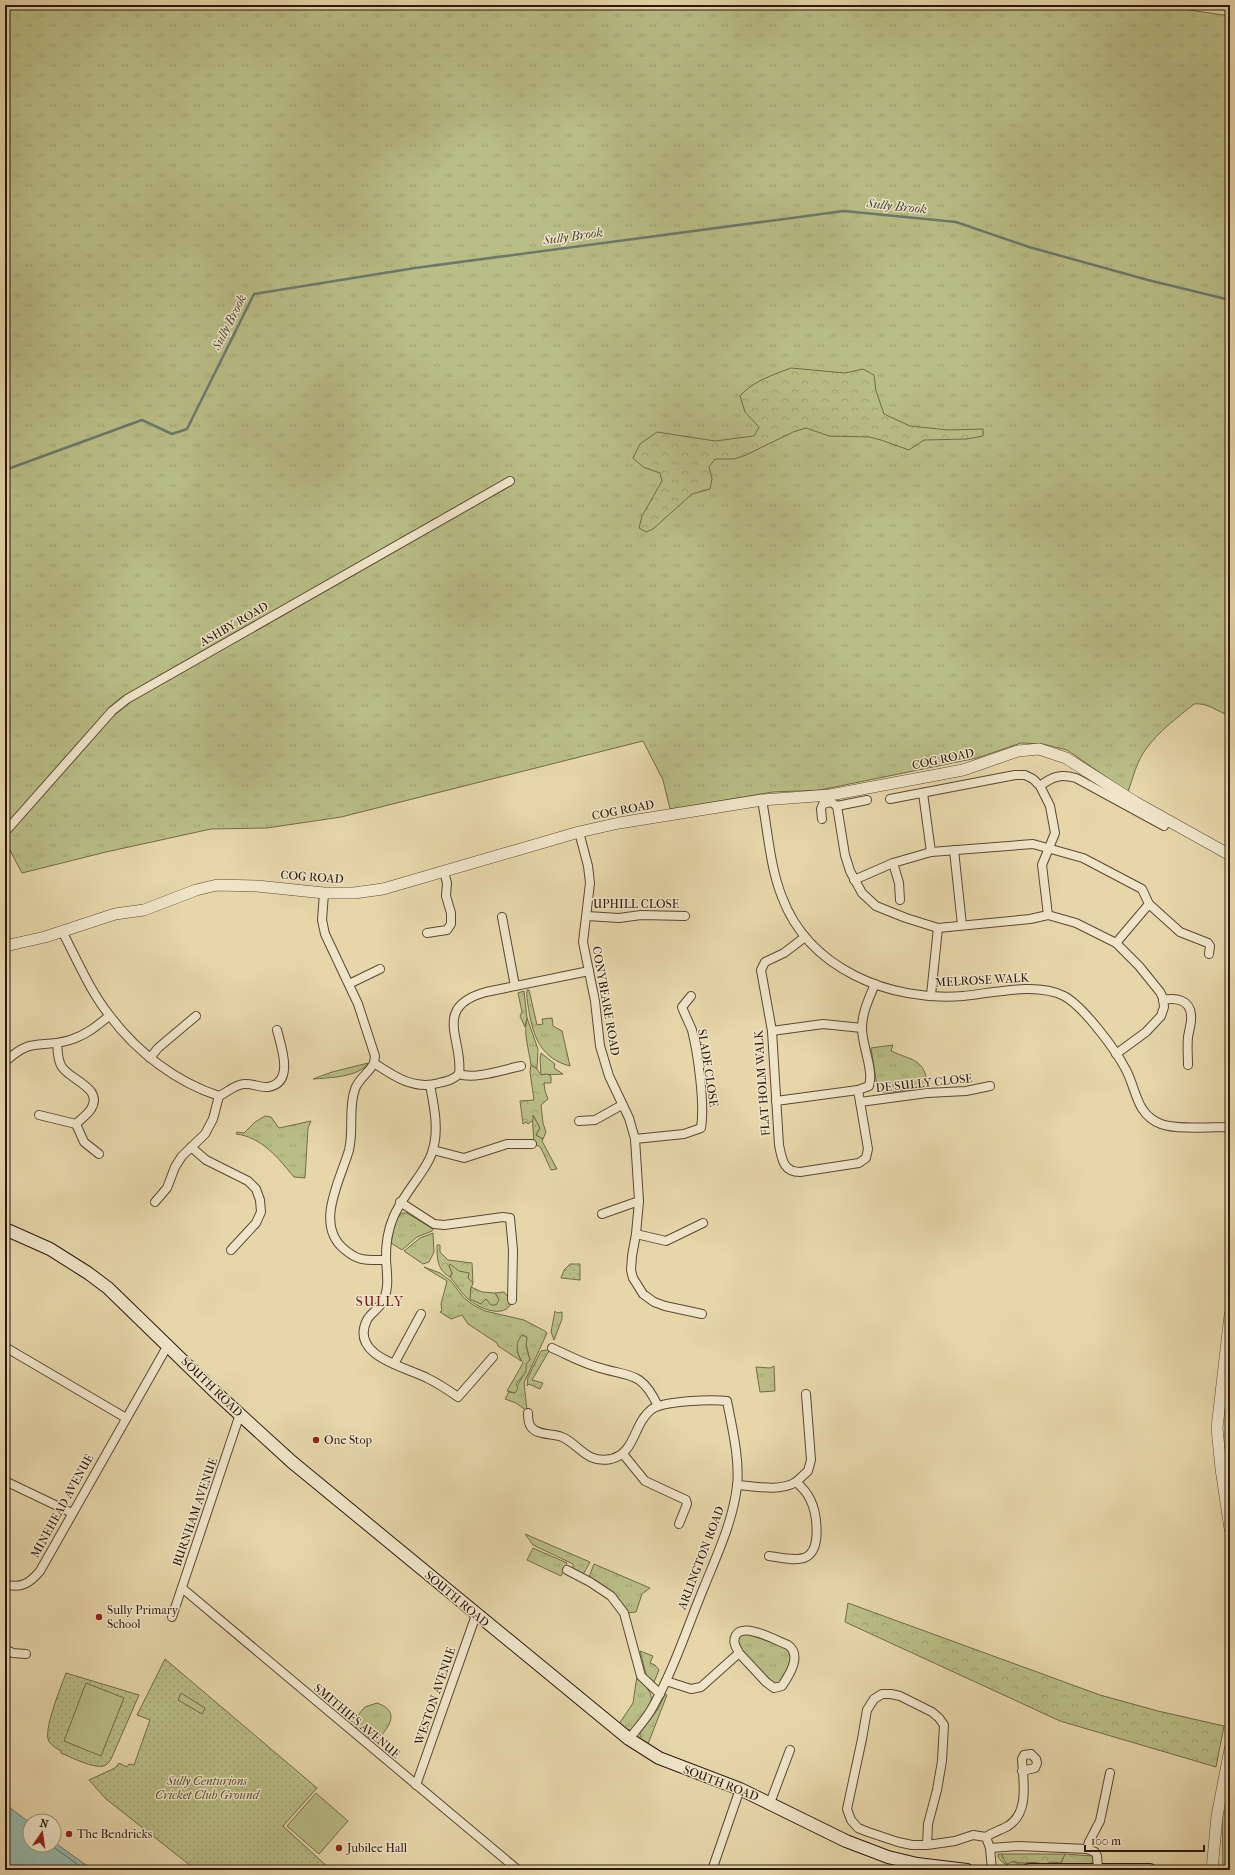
<svg xmlns="http://www.w3.org/2000/svg" width="1235" height="1875" font-family="'IM FELL French Canon',serif">
<style>
.grass{fill:url(#grass-tufts);stroke:#726a48}
.forest{fill:url(#forest-crowns);stroke:#726a48}
.park{fill:url(#park-dots);stroke:#726a48}
.pitch{fill:#b9bd86;stroke:#726a48}
.water{fill:#96b9ab;stroke:#6b796b}
.lines{fill:none;stroke-linecap:round;stroke-linejoin:round}
.shore{stroke:#60685b;stroke-width:1}
.stream{stroke:#6b796b;stroke-width:2.5}
.minor-casing{stroke:#5a4833;stroke-width:10}
.tertiary-casing{stroke:#5a4833;stroke-width:12}
.secondary-casing{stroke:#2b180b;stroke-width:14}
.minor{stroke:#efe4c8;stroke-width:8}
.tertiary{stroke:#efe4c8;stroke-width:11}
.secondary{stroke:#efe4c8;stroke-width:12}
.poi-dot{fill:#8f2418;stroke:#efe4c8;stroke-width:1.5}
.labels{text-anchor:middle;dominant-baseline:central;stroke-width:3;stroke-linejoin:round;paint-order:stroke}
.street-label{font-size:12px;fill:#2b180b;stroke:#efe4c8}
.poi-label{font-size:12px;fill:#2b180b;stroke:#efe4c8;text-anchor:start}
.park-label{font-size:12px;font-style:italic;fill:#564a30;stroke:#efe4c8}
.water-label{font-size:13px;font-style:italic;fill:#4b483b;stroke:#efe4c8}
.quarter-label{font-size:14px;letter-spacing:1px;fill:#7a1f14;stroke:#efe4c8}
</style>
<defs>
<pattern id="grass-tufts" width="24" height="20" patternUnits="userSpaceOnUse"><rect width="24" height="20" fill="#b9bd86"/><path d="M3 7l-1-3M5 7V3M7 7l1-3M15 17l-1-3M17 17v-4M19 17l1-3" fill="none" stroke="#9fa272"/></pattern>
<pattern id="forest-crowns" width="20" height="18" patternUnits="userSpaceOnUse"><rect width="20" height="18" fill="#b9bd86"/><path d="M2 6a3 3 0 1 1 6 0M12 15a3 3 0 1 1 6 0" fill="none" stroke="#9fa272"/></pattern>
<pattern id="park-dots" width="8" height="8" patternUnits="userSpaceOnUse"><rect width="8" height="8" fill="#b9bd86"/><path d="M2 2h.1M6 6h.1" fill="none" stroke="#9fa272" stroke-width="1.8" stroke-linecap="round"/></pattern>
</defs>
<rect width="100%" height="100%" fill="#e6d6aa"/>
<filter id="stains"><feTurbulence type="fractalNoise" baseFrequency=".005" numOctaves="4"/><feColorMatrix values="0 0 0 0 .2 0 0 0 0 .09 0 0 0 0 .02 0 0 0 .5 -.17"/></filter>
<radialGradient id="worn" r=".72"><stop offset=".6" stop-color="#630" stop-opacity="0"/><stop offset="1" stop-color="#630" stop-opacity=".3"/></radialGradient>
<g class="grass">
<path d="M5,5H1156L1230,16V716C1218,712 1207,702 1194,704C1177,718 1159,731 1146,749C1137,761 1133,777 1128,792L1067,750L1043,744L1021,743L977,758L820,790L773,792L670,809L663,780L643,741L341,817L267,828L211,829L106,852L22,873L5,841Z"/>
<path d="M527,990H529L537,1025L543,1024L542,1019L552,1018L553,1026L562,1031L570,1066C542,1059 533,1037 529,1011C528,1005 526,995 527,990Z"/>
<path d="M527,1018L538,1049L537,1069L531,1065C529,1050 523,1033 527,1018Z"/>
<path d="M893,1045L891,1051C913,1061 924,1058 928,1086L926,1088L884,1093L883,1091L878,1092L871,1048Z"/>
<path d="M541,1053L555,1064L554,1068L563,1074C555,1075 549,1074 541,1075L540,1058Z"/>
<path d="M368,1063C360,1077 328,1078 313,1079L332,1072Z"/>
<path d="M532,1113L540,1128L536,1135L543,1139L542,1141L557,1169L551,1170L541,1148L534,1143Z"/>
<path d="M265,1116L271,1117L279,1128L311,1121L308,1128L305,1178L294,1177C279,1159 262,1137 236,1134L237,1132L244,1133L255,1122Z"/>
<path d="M402,1213H407L433,1229L432,1231L417,1237L402,1250L391,1243C393,1233 394,1219 402,1213Z"/>
<path d="M433,1233L434,1252L429,1262L423,1264L404,1251L420,1238Z"/>
<path d="M450,1264L470,1273L468,1278L473,1283L470,1291L486,1299L499,1300L495,1293L504,1292L512,1302C505,1320 478,1308 468,1299C461,1293 456,1284 450,1277L452,1273L449,1267Z"/>
<path d="M424,1267L440,1273L451,1281L463,1297L473,1305L485,1311L524,1320L545,1331L547,1333L524,1383L527,1411L516,1403L505,1399L509,1392L515,1393C517,1382 526,1376 526,1364L530,1360L526,1345V1337L517,1351L521,1361L498,1346L497,1343L468,1324L462,1315L451,1319L440,1312L442,1311L441,1304L447,1281Z"/>
<path d="M555,1311L557,1313L562,1312V1319L554,1340L551,1332Z"/>
<path d="M546,1350L549,1351L532,1380L543,1383L540,1389L529,1384L527,1386L528,1377L541,1351Z"/>
<path d="M774,1366L775,1391L760,1392L756,1367L770,1368Z"/>
<path d="M525,1534L590,1562L584,1573L580,1575L573,1570V1564L533,1545Z"/>
<path d="M533,1548L567,1563L561,1576L527,1560Z"/>
<path d="M594,1564L650,1588L642,1594L636,1612L627,1613L616,1596L589,1577Z"/>
<path d="M748,1633L787,1648L792,1657C789,1667 786,1682 775,1684L769,1681L738,1646L737,1640L739,1636Z"/>
<path d="M640,1651L653,1656L650,1663L655,1665L659,1670L654,1682L647,1678Z"/>
<path d="M637,1676C641,1681 646,1686 649,1691C658,1704 639,1721 631,1730H627L619,1724L633,1703Z"/>
<path d="M665,1694L667,1695L648,1744L640,1739V1733L658,1709Z"/>
<path d="M377,1703C403,1712 387,1729 375,1743L351,1723L365,1707Z"/>
<path d="M1222,1811L1230,1813V1866H1223Z"/>
<path d="M998,1854H1002L1003,1858L1019,1864L1061,1863L1065,1854L1092,1856L1093,1861L1091,1864L1086,1865L1009,1866L1002,1862L998,1857Z"/>
</g>
<g class="forest">
<path d="M791,368L845,373L863,369L874,375L876,391L884,414L910,426L948,430L983,429V436L967,439L924,440L909,450L881,440L869,437L829,436L806,428L793,432L746,455L734,459H715L709,467L712,479L710,489L692,494L653,529L646,532L639,528L642,516L662,481L660,473L643,467L633,458L640,444L657,432L715,441L754,436L759,427L745,412L740,396C753,381 773,375 791,368Z"/>
<path d="M524,991L527,1018L525,1027L520,1016L522,1012L518,993Z"/>
<path d="M531,1065L537,1069L541,1075L547,1074L551,1076V1083H544L545,1091L548,1099L541,1105L543,1123L546,1132L543,1139L536,1135L540,1128L533,1115V1120L528,1124L526,1122L523,1124L520,1101L534,1100L530,1072Z"/>
<path d="M437,1245H440V1252L448,1260L472,1263L473,1283L468,1278L469,1273L459,1271L450,1264L449,1266L452,1273L450,1277C437,1270 437,1258 437,1245Z"/>
<path d="M471,1287L482,1292L495,1293L499,1300L496,1305H491L486,1299L481,1304L470,1299Z"/>
<path d="M522,1335L527,1337L526,1346L530,1360L526,1364V1372L516,1384L518,1388L515,1393L507,1391L523,1363C517,1354 514,1344 522,1335Z"/>
<path d="M848,1603L1100,1695L1158,1711L1224,1726L1216,1767L1060,1721L845,1622Z"/>
<path d="M1002,1854H1065L1061,1863L1051,1862L1043,1865C1034,1859 1023,1866 1014,1861L1007,1864L1003,1858Z"/>
</g>
<g class="park">
<path d="M570,1264H580V1280L561,1278L564,1270Z"/>
<path d="M165,1659L317,1788L283,1826L331,1870H196L106,1799L89,1780L115,1768L119,1763L127,1767L129,1764L134,1765L150,1720L137,1715Z"/>
<path d="M66,1673L139,1695L112,1757C110,1761 108,1764 104,1766C94,1769 70,1757 61,1753V1751C56,1748 50,1745 48,1739C45,1725 61,1687 66,1673Z"/>
</g>
<g class="pitch">
<path d="M86,1683L124,1698L101,1756L64,1741Z"/>
<path d="M181,1693L205,1708L202,1714L178,1700Z"/>
<path d="M316,1793L348,1821L319,1854L287,1826Z"/>
</g>
<path class="water" d="M5,1804L30,1823V1845H54V1842L93,1870H5Z"/>
<g class="lines">
<path class="shore" d="M51,1845L85,1870"/>
<path class="stream" d="M5,470L142,420L172,434L187,429L254,294L415,268L844,211L956,222L1029,247L1148,280L1230,300"/>
<defs>
<g id="minor">
<path d="M1040,786C1053,776 1061,774 1076,778L1164,826"/>
<path d="M923,793L931,852"/>
<path d="M890,799L1015,775H1025L1033,779L1040,786L1050,806L1055,833L1042,865L1048,915"/>
<path d="M762,800C768,832 770,867 782,897C809,969 890,1002 963,996C993,993 1036,982 1064,996C1083,1006 1115,1049 1125,1068C1137,1089 1135,1114 1161,1124C1177,1130 1212,1127 1230,1127"/>
<path d="M837,806L867,800"/>
<path d="M822,819L821,809L823,804L831,802L837,806L845,855L850,871L862,893L876,906L906,918L938,928L1030,919L1048,915L1076,923L1116,943L1139,966L1160,992L1163,998L1164,1007L1161,1016L1146,1032L1116,1054"/>
<path d="M5,832L112,711L127,699L510,481"/>
<path d="M579,832L588,866L590,883L583,942L595,1001L600,1046L609,1076L629,1118L635,1139L639,1201L636,1234L632,1256L631,1270L633,1278L643,1294L654,1302L665,1306L702,1314"/>
<path d="M954,850L962,925"/>
<path d="M893,863L899,883L900,900"/>
<path d="M854,880L893,863L931,852L1033,844L1083,858L1142,889L1149,904L1116,943"/>
<path d="M324,893L322,920L325,934L358,1004L375,1056L374,1063C395,1077 414,1090 439,1083C447,1081 453,1080 459,1074C474,1080 505,1069 521,1066"/>
<path d="M1149,904L1180,932L1208,943L1210,946L1209,954"/>
<path d="M587,916L619,918L641,915L685,916"/>
<path d="M502,917L515,986"/>
<path d="M62,931C77,960 90,991 110,1016C137,1052 176,1082 219,1096C228,1092 234,1085 244,1084C252,1083 260,1088 268,1087C295,1083 281,1046 277,1030"/>
<path d="M427,933L447,930L451,924V913L446,896L447,883L444,872"/>
<path d="M805,937L784,953L765,962L761,970L772,1031L779,1145C782,1159 783,1172 800,1172L859,1163L866,1158L868,1149L858,1090"/>
<path d="M349,984L380,969"/>
<path d="M931,995L938,928"/>
<path d="M1163,1000C1176,997 1190,1000 1191,1015C1192,1022 1189,1030 1188,1037C1187,1046 1188,1056 1188,1065"/>
<path d="M772,1031L823,1024L862,1028"/>
<path d="M150,1058L158,1048L196,1016"/>
<path d="M5,1062C32,1036 40,1049 70,1040C86,1035 97,1026 109,1016"/>
<path d="M374,1063C369,1073 359,1078 355,1089C348,1108 354,1130 349,1150C341,1179 314,1224 344,1249C359,1262 367,1260 386,1260C387,1275 390,1291 381,1304C377,1310 370,1314 367,1320C349,1356 406,1367 427,1378C438,1383 448,1390 458,1397L493,1357"/>
<path d="M459,1074C464,1041 431,1007 486,992L589,971"/>
<path d="M776,1101L858,1090L869,1086C874,1070 862,1046 862,1028C862,1013 869,998 875,984"/>
<path d="M860,1102L927,1093L966,1091L990,1086"/>
<path d="M39,1115L76,1124C81,1119 87,1115 91,1109C104,1088 70,1080 62,1067C57,1060 58,1050 57,1043"/>
<path d="M579,1121L595,1120L622,1105"/>
<path d="M76,1124L84,1142L99,1154"/>
<path d="M635,1139L684,1134L701,1128C705,1104 698,1054 692,1030C689,1023 685,1015 682,1007L691,996"/>
<path d="M191,1147L206,1160L248,1181L256,1189L260,1200L261,1212L256,1223L231,1250"/>
<path d="M433,1150L464,1158L507,1144H532"/>
<path d="M155,1202L167,1188L175,1167L182,1156L205,1134L213,1119L219,1096"/>
<path d="M400,1202L434,1224L444,1225L503,1217L510,1218L513,1250L512,1300"/>
<path d="M602,1214L639,1201"/>
<path d="M636,1234L666,1241L703,1223"/>
<path d="M386,1260C385,1224 397,1207 417,1179C423,1170 431,1160 433,1149C439,1129 434,1106 430,1085"/>
<path d="M5,1347L126,1418"/>
<path d="M552,1348C566,1354 580,1362 594,1366C628,1378 640,1368 658,1406"/>
<path d="M394,1364L421,1314"/>
<path d="M528,1413C528,1417 528,1423 531,1427C538,1436 553,1433 562,1437C580,1445 586,1464 611,1459C636,1453 633,1423 652,1409C664,1401 711,1399 727,1401C732,1427 740,1460 737,1486C733,1521 717,1555 704,1587C687,1628 673,1672 651,1710C645,1720 636,1730 629,1739"/>
<path d="M623,1454L645,1481L686,1500L687,1504L679,1524"/>
<path d="M5,1481L72,1513"/>
<path d="M737,1485C756,1486 779,1492 796,1482"/>
<path d="M769,1556C779,1557 796,1562 806,1557C822,1549 817,1513 810,1499C807,1493 802,1487 796,1482L808,1471L811,1460L806,1394"/>
<path d="M567,1570L590,1582L611,1596L624,1613L641,1676L660,1694"/>
<path d="M5,1584C21,1589 30,1583 40,1571L168,1345"/>
<path d="M182,1588L518,1870"/>
<path d="M172,1617L240,1414"/>
<path d="M5,1649L13,1653L26,1654"/>
<path d="M666,1681L691,1689L701,1687L739,1653C736,1647 732,1642 736,1635C744,1622 777,1641 788,1645C802,1655 790,1674 782,1686L774,1688L766,1682L739,1653"/>
<path d="M416,1785L476,1615"/>
<path d="M770,1803L790,1750"/>
<path d="M986,1837C993,1832 1001,1830 1008,1826C1030,1812 1023,1781 1022,1759L1024,1755L1031,1754L1036,1759L1037,1763L1035,1768L1022,1771"/>
<path d="M927,1845L928,1824L937,1790L942,1761L944,1725L939,1718L932,1712L900,1696L891,1694H882L874,1699L867,1710L862,1739L847,1809L851,1820L858,1828L868,1832L898,1842L912,1845H927L955,1841L973,1835L986,1837L990,1848L992,1870"/>
<path d="M990,1848L1019,1846L1087,1849"/>
<path d="M1098,1869L1097,1856L1095,1852L1087,1849L1089,1842L1100,1821L1110,1773"/>
<path d="M712,1870L740,1789"/>
</g>
<g id="tertiary">
<path d="M5,946L45,937L115,914L144,910L196,890L217,885L257,886L324,893H354L383,889L579,832L619,823L762,800L830,795L963,770L1018,751L1039,749L1066,758L1135,802L1230,855"/>
<path d="M1230,1315L1217,1428L1221,1469L1230,1529"/>
<path d="M1212,1870L1217,1816L1230,1749"/>
</g>
<g id="secondary">
<path d="M5,1229L50,1249L88,1273L108,1288L213,1390L292,1462L629,1739L659,1758L740,1789L846,1841L888,1857L917,1864L967,1870"/>
<path d="M1029,1870H1150"/>
</g>
</defs>
<use href="#minor" class="minor-casing"/>
<use href="#tertiary" class="tertiary-casing"/>
<use href="#secondary" class="secondary-casing"/>
<use href="#minor" class="minor"/>
<use href="#tertiary" class="tertiary"/>
<use href="#secondary" class="secondary"/>
</g>
<g class="poi-dot">
<circle cx="316" cy="1440" r="4"/>
<circle cx="99" cy="1617" r="4"/>
<circle cx="69" cy="1834" r="4"/>
<circle cx="339" cy="1848" r="4"/>
</g>
<g class="labels">
<g class="street-label">
<text transform="translate(234 624) rotate(-30)">ASHBY ROAD</text>
<text transform="translate(943 759) rotate(-12)">COG ROAD</text>
<text transform="translate(623 810) rotate(-11)">COG ROAD</text>
<text transform="translate(312 877) rotate(4)">COG ROAD</text>
<text x="636" y="904">UPHILL CLOSE</text>
<text transform="translate(982 980) rotate(-3)">MELROSE WALK</text>
<text transform="translate(606 1001) rotate(80)">CONYBEARE ROAD</text>
<text transform="translate(708 1068) rotate(81)">SLADE CLOSE</text>
<text transform="translate(762 1083) rotate(-94)">FLAT HOLM WALK</text>
<text transform="translate(924 1083) rotate(-6)">DE SULLY CLOSE</text>
<text transform="translate(212 1387) rotate(44)">SOUTH ROAD</text>
<text transform="translate(62 1506) rotate(-61)">MINEHEAD AVENUE</text>
<text transform="translate(195 1512) rotate(-71)">BURNHAM AVENUE</text>
<text transform="translate(701 1558) rotate(-69)">ARLINGTON ROAD</text>
<text transform="translate(457 1599) rotate(40)">SOUTH ROAD</text>
<text transform="translate(435 1696) rotate(-71)">WESTON AVENUE</text>
<text transform="translate(357 1721) rotate(40)">SMITHIES AVENUE</text>
<text transform="translate(721 1783) rotate(21)">SOUTH ROAD</text>
</g>
<g class="poi-label">
<text x="324" y="1440">One Stop</text>
<text x="107" y="1610">Sully Primary<tspan x="107" dy="14">School</tspan></text>
<text x="77" y="1834">The Bendricks</text>
<text x="347" y="1848">Jubilee Hall</text>
</g>
<g class="park-label">
<text x="207" y="1781">Sully Centurions<tspan x="207" dy="14">Cricket Club Ground</tspan></text>
</g>
<g class="water-label">
<text transform="translate(897 206) rotate(6)">Sully Brook</text>
<text transform="translate(573 236) rotate(-8)">Sully Brook</text>
<text transform="translate(229 322) rotate(-63)">Sully Brook</text>
</g>
<g class="quarter-label">
<text x="380" y="1301">SULLY</text>
</g>
</g>
<rect width="1235" height="1875" fill="none" stroke="#e6d6aa" stroke-width="20"/>
<rect x="6" y="6" width="1223" height="1863" fill="none" stroke="#2b180b" stroke-width="2"/>
<rect x="10" y="10" width="1215" height="1855" fill="none" stroke="#2b180b"/>
<g transform="translate(42 1833) rotate(13)"><circle r="19" fill="#efe4c8" stroke="#a1927c"/>
<path d="M0-3L7 15L0 10L-7 15Z" fill="#8f2418"/>
<text y="-6" font-size="11" font-weight="bold" text-anchor="middle" fill="#2b180b">N</text>
</g>
<path d="M1085 1845v6h119v-6" fill="none" stroke="#2b180b" stroke-width="2"/>
<text x="1091" y="1845" font-size="12" fill="#2b180b" stroke="#efe4c8" stroke-width="3" paint-order="stroke">100 m</text>
<rect width="100%" height="100%" filter="url(#stains)"/>
<rect width="100%" height="100%" fill="url(#worn)"/>
</svg>
